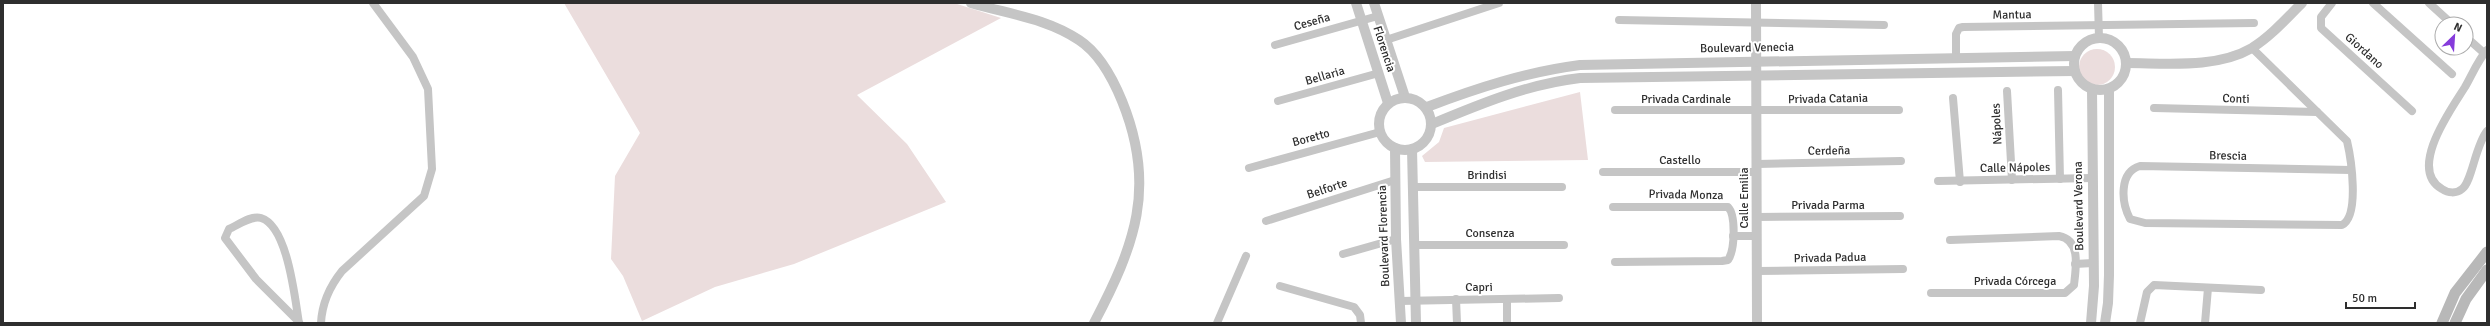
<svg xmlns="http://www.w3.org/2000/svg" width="2490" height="326" font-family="Signika,sans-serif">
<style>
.green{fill:#ebdddd}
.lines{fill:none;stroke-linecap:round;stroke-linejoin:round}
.minor{stroke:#c5c5c5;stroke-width:8}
.tertiary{stroke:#c5c5c5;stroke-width:10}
.secondary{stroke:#b8b8b8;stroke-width:11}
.labels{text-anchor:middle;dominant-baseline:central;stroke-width:4;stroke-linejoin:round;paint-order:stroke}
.street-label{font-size:12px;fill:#2e2e2e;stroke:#fff}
</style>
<rect width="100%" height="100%" fill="#fff"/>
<g class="green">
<path d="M564,3H954L1001,18L857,95L907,144L946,202L794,264L715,287L642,321L623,276L611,259L615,176L640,133Z"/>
<circle cx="2097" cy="67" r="18"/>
<path d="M1580,92L1588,160L1425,162L1422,156L1439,142L1444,128Z"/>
</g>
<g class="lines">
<g class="minor">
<path d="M2098,3L2099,38"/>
<path d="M2332,3L2321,17V28L2412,111"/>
<path d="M2373,3L2452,74"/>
<path d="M2429,3L2452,24"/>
<path d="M1619,20L1884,25"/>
<path d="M2466,37L2484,53"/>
<path d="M1386,40L1499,3"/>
<path d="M1275,45L1378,16"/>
<path d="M2252,48L2347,141C2351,158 2360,216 2342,225L2145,223L2130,219C2121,202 2119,172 2140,166L2351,170"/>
<path d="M2487,50C2478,60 2472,75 2465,87C2452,108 2407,169 2442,189C2448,193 2456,194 2462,189C2472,182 2475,146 2487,131"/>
<path d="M1956,59V34L1959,28L1963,27L2254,23"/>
<path d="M2058,90L2060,179"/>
<path d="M2007,91L2012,180"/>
<path d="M1953,98L1960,182"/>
<path d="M1278,101L1379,73"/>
<path d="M2154,108L2317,112"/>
<path d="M1615,110H1899"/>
<path d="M1757,164L1901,161"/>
<path d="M1249,168L1380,132"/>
<path d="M1603,172H1757"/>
<path d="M1938,181L2091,178"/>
<path d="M1413,187H1562"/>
<path d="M1613,207H1728C1736,215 1735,250 1728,260L1722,261L1615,262"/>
<path d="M1757,217L1900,216"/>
<path d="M1266,221L1395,180"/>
<path d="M1733,236H1757"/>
<path d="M1415,245H1564"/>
<path d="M1343,254L1396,239"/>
<path d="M2075,264L2093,263"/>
<path d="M1757,271L1903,269"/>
<path d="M1280,286L1354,307L1360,315L1361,323"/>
<path d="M1931,293H2065L2074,285C2076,267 2081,240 2059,236L1950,240"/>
<path d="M1456,299L1457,323"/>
<path d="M1507,299V323"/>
<path d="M1400,301L1559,298"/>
<path d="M299,322L256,279L225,238L229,229C238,225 251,215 261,218C288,226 295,300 299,323"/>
<path d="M321,323C322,303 330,286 342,271L424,196L432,169L428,89L413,57L373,3"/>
<path d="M1217,323L1246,256"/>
<path d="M2140,323L2147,292L2154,285L2261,290"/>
<path d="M2205,323L2208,288"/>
</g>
<g class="tertiary">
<path d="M971,3C1008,14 1046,18 1079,40C1099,53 1113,79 1122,101C1157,187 1135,245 1094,323"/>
<path d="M1356,3L1388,103"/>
<path d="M1374,3L1405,97"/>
<path d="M1756,3L1757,323"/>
<circle cx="2100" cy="64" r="26"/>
<path d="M2126,63C2166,63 2216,69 2252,48C2271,36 2286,19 2302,3"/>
<circle cx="1405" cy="124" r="26"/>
<path d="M1427,107C1477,88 1526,72 1580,65L2075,56"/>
<path d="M1432,124C1480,104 1528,84 1580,78L2075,71"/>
<path d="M1395,148L1396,239L1401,323"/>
<path d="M1412,149L1416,323"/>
<path d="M2091,323L2094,286L2092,89"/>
<path d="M2105,323L2108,303L2109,275V89"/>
</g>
<g class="secondary">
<path d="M2442,323L2455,293L2487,252"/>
<path d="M2455,323L2466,299L2487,270"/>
</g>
</g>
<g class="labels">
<g class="street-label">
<text transform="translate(2012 15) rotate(-1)">Mantua</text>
<text transform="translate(1312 22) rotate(-16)">Ceseña</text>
<text transform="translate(1747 48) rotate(-1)">Boulevard Venecia</text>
<text transform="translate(1384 49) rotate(72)">Florencia</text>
<text transform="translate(2364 51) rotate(42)">Giordano</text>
<text transform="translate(1325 76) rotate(-16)">Bellaria</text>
<text x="1686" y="99">Privada Cardinale</text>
<text transform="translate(1828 99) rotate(-1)">Privada Catania</text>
<text transform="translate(2236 99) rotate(2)">Conti</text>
<text transform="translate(1997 124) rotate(-93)">Nápoles</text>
<text transform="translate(1311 138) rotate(-15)">Boretto</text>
<text transform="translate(1829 151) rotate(-1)">Cerdeña</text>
<text transform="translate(2228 156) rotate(1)">Brescia</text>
<text x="1680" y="160">Castello</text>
<text transform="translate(2015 168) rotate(-1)">Calle Nápoles</text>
<text x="1487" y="175">Brindisi</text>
<text transform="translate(1327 189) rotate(-18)">Belforte</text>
<text transform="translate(1686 195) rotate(1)">Privada Monza</text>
<text transform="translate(1744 198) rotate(-90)">Calle Emilia</text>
<text x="1828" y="205">Privada Parma</text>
<text transform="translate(2079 206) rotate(-91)">Boulevard Verona</text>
<text x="1490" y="233">Consenza</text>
<text transform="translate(1384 236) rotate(-92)">Boulevard Florencia</text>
<text transform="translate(1830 258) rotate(-1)">Privada Padua</text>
<text x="2015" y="281">Privada Córcega</text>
<text x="1479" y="287">Capri</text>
</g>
</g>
<rect width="2490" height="326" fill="none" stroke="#2e2e2e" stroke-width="8"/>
<g transform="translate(2454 36) rotate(25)"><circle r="19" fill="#ffffff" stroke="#ababab"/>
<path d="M0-3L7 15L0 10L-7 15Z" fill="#863bdb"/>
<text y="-6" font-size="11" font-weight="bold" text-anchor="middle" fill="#2e2e2e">N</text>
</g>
<path d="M2346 302v6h69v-6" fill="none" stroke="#2e2e2e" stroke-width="2"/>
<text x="2352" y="302" font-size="12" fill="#2e2e2e" stroke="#ffffff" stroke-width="3" paint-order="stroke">50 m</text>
</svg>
